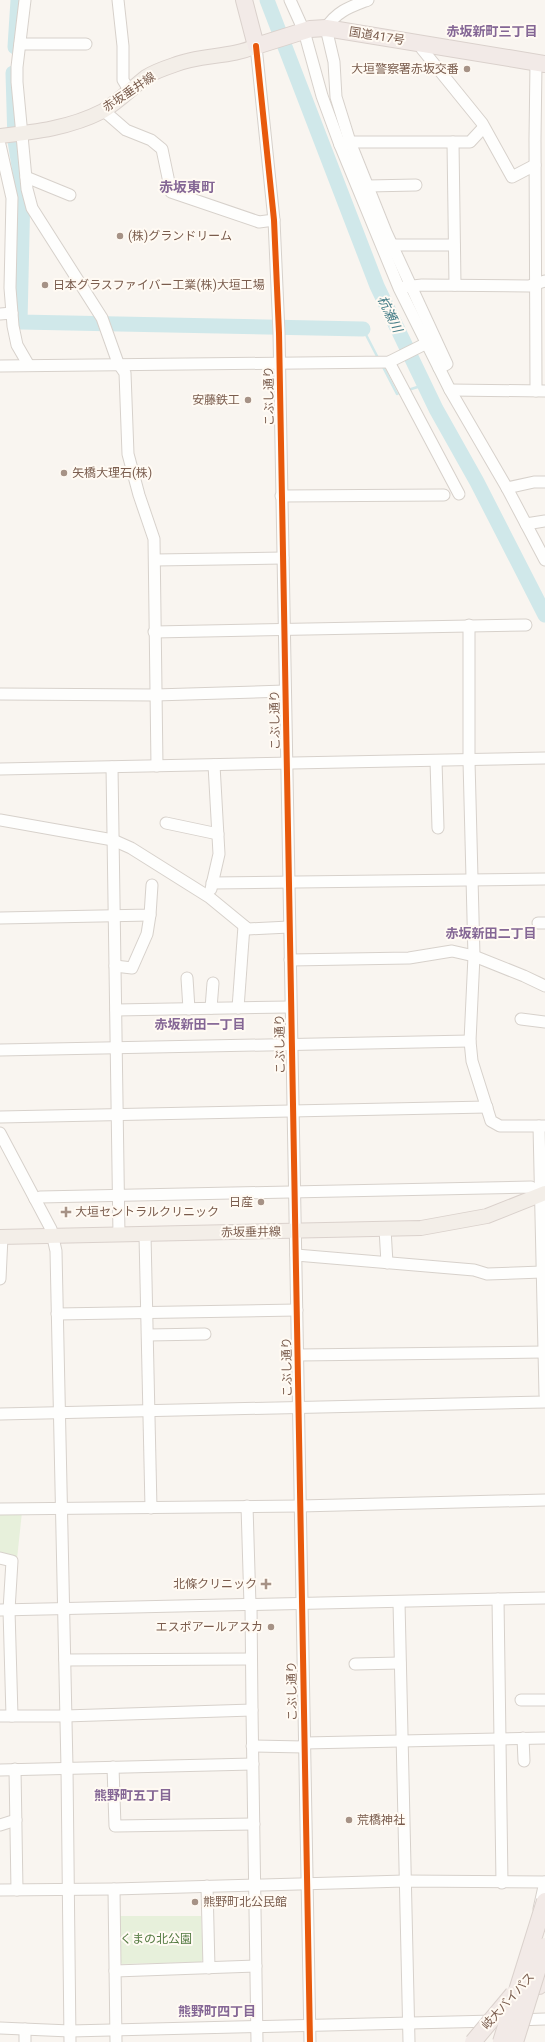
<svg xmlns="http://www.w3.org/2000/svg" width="545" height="2042" font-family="Roboto,'Noto Sans JP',sans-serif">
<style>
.green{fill:#e7f0db}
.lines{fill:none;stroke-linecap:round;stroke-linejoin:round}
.stream{stroke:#d0e8ea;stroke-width:2.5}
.river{stroke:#d0e8ea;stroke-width:15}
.minor-casing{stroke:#d7d1cb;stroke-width:13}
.major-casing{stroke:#dad1cc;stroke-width:16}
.highway-casing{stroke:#dad1cc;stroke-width:18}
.minor{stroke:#fefefd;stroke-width:11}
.major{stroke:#f3eee8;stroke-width:14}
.highway{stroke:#f2eae7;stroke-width:16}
.highway-bridge-casing{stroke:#dad1cc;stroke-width:18;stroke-linecap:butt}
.highway-bridge{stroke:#f2eae7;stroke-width:16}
.cycleway-casing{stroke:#fffaf3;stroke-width:8}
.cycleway{stroke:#e8590c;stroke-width:6}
.poi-dot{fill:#a69286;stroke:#fffaf3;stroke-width:1.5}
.labels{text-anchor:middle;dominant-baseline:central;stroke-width:4;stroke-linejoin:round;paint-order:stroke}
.street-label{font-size:12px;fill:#7a5c4d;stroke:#fffaf3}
.poi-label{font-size:12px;fill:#7a5c4d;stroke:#fffaf3;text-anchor:start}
.park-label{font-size:12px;fill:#537a41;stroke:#fffaf3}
.neighbourhood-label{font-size:13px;font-weight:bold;fill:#846695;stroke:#fffaf3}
.water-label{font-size:13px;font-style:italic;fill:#437c86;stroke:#fffaf3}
.quarter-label{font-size:14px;font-weight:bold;fill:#846695;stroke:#fffaf3}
</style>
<rect width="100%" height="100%" fill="#f9f5f0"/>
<g class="green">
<path d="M0,1512H22L17,1559L0,1555Z"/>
<path d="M119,1916H201L203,1959L201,1962L122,1964L120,1961Z"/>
</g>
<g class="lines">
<g class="stream">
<path d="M363,329L378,358"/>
<path d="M382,365L397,394L401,392"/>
<path d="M408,390L424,385"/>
</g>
<g class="river">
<path d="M267,0L377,286L436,409L477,482L545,615"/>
<path d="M15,47L18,0"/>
<path d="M13,73L15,141L23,191L20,322L363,329"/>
</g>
<defs>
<g id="minor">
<path d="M25,0L17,67V82L27,189L32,208L102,318L118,363L125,373L128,454L139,495L154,539L157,766"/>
<path d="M118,0L123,46V80L129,90"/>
<path d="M290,0L304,31L322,96L340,145"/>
<path d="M368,0C350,7 337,11 326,28L334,62L336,97L350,142L386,232L447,364L439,368"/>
<path d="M20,44H86"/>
<path d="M423,44L422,49L482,123L512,177L535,165"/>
<path d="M256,46L274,220L279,333L310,2042"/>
<path d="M103,110L126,130L151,140L162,149L171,192L259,222L274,220"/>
<path d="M483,128L470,142H350L340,145L399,288L450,390L507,488L545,560"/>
<path d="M453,142L455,285"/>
<path d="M0,145L12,198L10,288L13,326L17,345L28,364"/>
<path d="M26,177L70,195"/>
<path d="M368,186L416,185"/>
<path d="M392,245H454"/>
<path d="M404,287L422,285L529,286L545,281"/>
<path d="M0,314L12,313"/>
<path d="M389,362L459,494"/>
<path d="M0,366L389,362L427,343"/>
<path d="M450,390L545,391"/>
<path d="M536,391L535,139L536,63"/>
<path d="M507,488L534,482H545"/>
<path d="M281,496L444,495"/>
<path d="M526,524L545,521"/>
<path d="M155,560L283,558"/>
<path d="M469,625V761L474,956L470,1041L472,1061L491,1121L500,1126H545"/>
<path d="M154,632L526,625"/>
<path d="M0,694L155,695L285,691"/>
<path d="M436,761L438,828"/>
<path d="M112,767L119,1235"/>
<path d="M0,769L545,758"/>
<path d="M0,820L113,840L131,848L209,897L248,929L289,927"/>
<path d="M166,823L218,834"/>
<path d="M212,883L545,879"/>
<path d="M211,889L219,854L214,765"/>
<path d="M0,918L150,915L152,885"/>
<path d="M538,923H545"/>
<path d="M290,960L409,958L452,951L474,956L524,976L545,986"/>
<path d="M115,966L132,968L147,934L150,915"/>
<path d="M187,978L189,1009"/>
<path d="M211,1008L213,983"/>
<path d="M238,1008L244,926"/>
<path d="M116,1010L290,1007"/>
<path d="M521,1019L545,1022"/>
<path d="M0,1050L470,1041"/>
<path d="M0,1117L487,1107"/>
<path d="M539,1126L545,1395"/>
<path d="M0,1133L51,1229L56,1251L67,1768L70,2042"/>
<path d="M35,1199L40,1197L531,1187L542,1195"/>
<path d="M385,1229L387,1263"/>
<path d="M145,1235L151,1508"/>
<path d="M296,1255L474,1270L487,1274L542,1272"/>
<path d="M0,1279L2,1237"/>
<path d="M57,1314L297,1310"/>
<path d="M148,1335L205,1334"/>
<path d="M298,1355L544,1352"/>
<path d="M0,1414L545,1402"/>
<path d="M247,1506L250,1605"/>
<path d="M0,1509L300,1506L545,1500"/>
<path d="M0,1558L12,1561L9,1610L12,1716H65L252,1710L251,1605"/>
<path d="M498,1599L502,1883"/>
<path d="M399,1602L409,2042"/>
<path d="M0,1610L545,1598"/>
<path d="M65,1660L251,1659"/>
<path d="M355,1664L400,1663"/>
<path d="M521,1700H545"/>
<path d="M252,1710L257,2042"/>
<path d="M0,1716H12"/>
<path d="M523,1738L524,1761"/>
<path d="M304,1743L545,1738"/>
<path d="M252,1746L304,1747"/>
<path d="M113,1767L115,1826L254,1824"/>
<path d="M15,1769L17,1890"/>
<path d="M0,1770L253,1764"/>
<path d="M0,1825L16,1820"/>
<path d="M207,1886L209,1968"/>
<path d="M114,1889L116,2042"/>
<path d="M0,1890L114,1889L405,1881L545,1882"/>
<path d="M539,1909L545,1882"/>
<path d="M115,1971L256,1966"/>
<path d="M516,2020L545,2019"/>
<path d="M0,2028L70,2031L494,2021"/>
<path d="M25,2042V2029"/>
</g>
<g id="major">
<path d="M0,136C35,132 70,128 103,111C118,102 132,88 146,77C154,72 165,68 174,65C200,54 231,58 256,46"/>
<path d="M0,1237L421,1228L487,1216L545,1193"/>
</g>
<g id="highway">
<path d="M244,0L256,46L310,29L326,28L545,64"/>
<path d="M539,1986L545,1980"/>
</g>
</defs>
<use href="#minor" class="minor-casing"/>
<use href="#major" class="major-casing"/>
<use href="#highway" class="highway-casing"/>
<use href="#minor" class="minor"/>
<use href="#major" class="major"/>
<use href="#highway" class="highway"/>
<defs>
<g id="highway-bridge">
<path d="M473,2042L513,1994"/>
<path d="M501,2042L545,1901"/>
<path d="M515,2042L545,1946"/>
</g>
</defs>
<use href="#highway-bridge" class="highway-bridge-casing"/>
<use href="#highway-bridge" class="highway-bridge"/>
<defs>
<path id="cycleway" d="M256,46L274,220L279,333L310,2042"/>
</defs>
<use href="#cycleway" class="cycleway-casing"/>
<use href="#cycleway" class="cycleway"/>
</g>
<g class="poi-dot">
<circle cx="467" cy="69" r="4"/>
<circle cx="120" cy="236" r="4"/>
<circle cx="45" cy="285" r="4"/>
<circle cx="248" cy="400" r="4"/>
<circle cx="64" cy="473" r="4"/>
<circle cx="261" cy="1202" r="4"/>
<path d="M64 1206h4v4h4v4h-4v4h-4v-4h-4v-4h4z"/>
<path d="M264 1578h4v4h4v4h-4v4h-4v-4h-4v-4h4z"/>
<circle cx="271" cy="1627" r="4"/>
<circle cx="349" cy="1820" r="4"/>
<circle cx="195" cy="1902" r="4"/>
</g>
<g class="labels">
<g class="street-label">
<text transform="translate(377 36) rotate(9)">国道417号</text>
<text transform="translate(129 92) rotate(-34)">赤坂垂井線</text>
<text transform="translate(269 396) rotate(-91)">こぶし通り</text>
<text transform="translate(275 720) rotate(-91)">こぶし通り</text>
<text transform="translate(280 1044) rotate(-91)">こぶし通り</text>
<text transform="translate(251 1232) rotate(-1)">赤坂垂井線</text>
<text transform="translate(287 1367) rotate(-91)">こぶし通り</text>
<text transform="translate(292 1691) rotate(-91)">こぶし通り</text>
<text transform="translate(508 2001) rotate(-48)">岐大バイパス</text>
</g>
<g class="poi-label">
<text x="459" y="69" text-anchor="end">大垣警察署赤坂交番</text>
<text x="128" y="236">(株)グランドリーム</text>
<text x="53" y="285">日本グラスファイバー工業(株)大垣工場</text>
<text x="240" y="400" text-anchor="end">安藤鉄工</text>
<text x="72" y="473">矢橋大理石(株)</text>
<text x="253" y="1202" text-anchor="end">日産</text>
<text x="75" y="1212">大垣セントラルクリニック</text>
<text x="257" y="1584" text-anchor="end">北條クリニック</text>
<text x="263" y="1627" text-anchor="end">エスポアールアスカ</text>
<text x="357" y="1820">荒橋神社</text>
<text x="203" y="1902">熊野町北公民館</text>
</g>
<g class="park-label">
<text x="156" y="1939">くまの北公園</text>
</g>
<g class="neighbourhood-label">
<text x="492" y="31">赤坂新町三丁目</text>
<text x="491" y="933">赤坂新田二丁目</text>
<text x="200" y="1024">赤坂新田一丁目</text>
<text x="133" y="1795">熊野町五丁目</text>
<text x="217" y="2011">熊野町四丁目</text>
</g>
<g class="water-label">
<text transform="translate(390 314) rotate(64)">杭瀬川</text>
</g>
<g class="quarter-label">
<text x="187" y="187">赤坂東町</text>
</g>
</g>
</svg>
